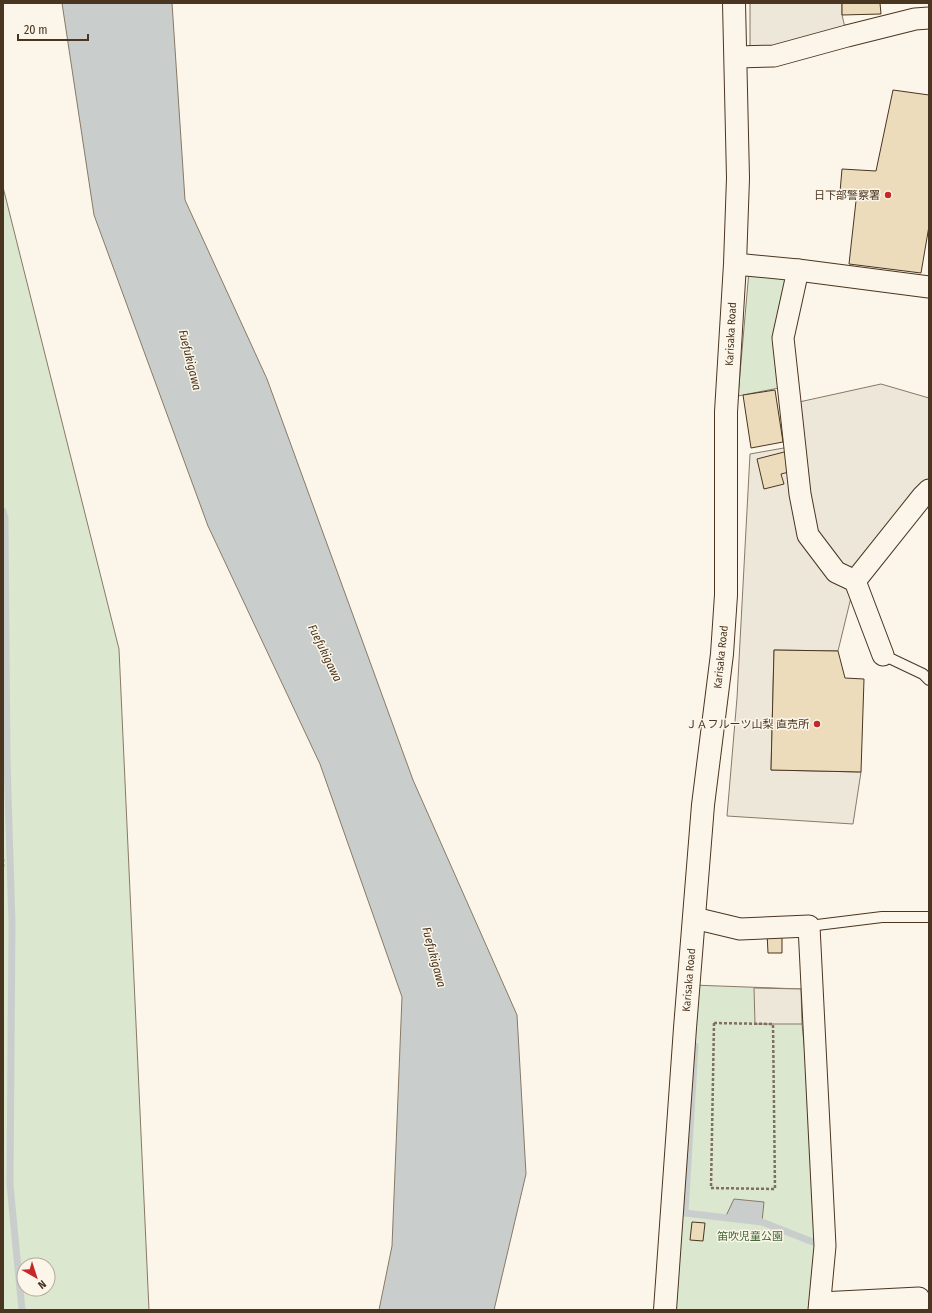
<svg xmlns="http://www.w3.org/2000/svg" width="932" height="1313" font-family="'Fira Sans Condensed','Noto Sans JP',sans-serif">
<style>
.green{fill:#dce7d0;stroke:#887966;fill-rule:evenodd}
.parking{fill:#ede7d9;stroke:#887966}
.water{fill:#c9cecd;stroke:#887966}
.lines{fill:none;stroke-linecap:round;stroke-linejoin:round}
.stream{stroke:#c9cecd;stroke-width:7}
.building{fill:#ecdcbc;stroke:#4a3520}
.lane-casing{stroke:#4a3520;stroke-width:12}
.street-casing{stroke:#4a3520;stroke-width:23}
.highway-casing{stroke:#4a3520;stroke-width:24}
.path{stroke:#7f6f5c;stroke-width:2.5;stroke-dasharray:3 2;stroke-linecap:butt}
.lane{stroke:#fbf6e9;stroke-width:10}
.street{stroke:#fbf6e9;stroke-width:21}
.highway{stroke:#fbf6e9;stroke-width:22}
.poi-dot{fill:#c62828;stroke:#fbf6e9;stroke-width:1.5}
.labels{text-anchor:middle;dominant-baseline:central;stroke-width:3;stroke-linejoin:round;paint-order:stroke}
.poi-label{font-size:11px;fill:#4a3520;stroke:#fbf6e9;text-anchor:end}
.street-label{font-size:11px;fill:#4a3520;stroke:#fbf6e9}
.park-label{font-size:11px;fill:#436837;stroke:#fbf6e9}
.water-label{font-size:12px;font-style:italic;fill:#4a3520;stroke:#fbf6e9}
</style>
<rect width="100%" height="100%" fill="#fbf6e9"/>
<g class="green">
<path d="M3,187L119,649L149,1310H3ZM24,1265H48V1289H24Z"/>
<path d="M749,271L797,274L789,386L738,396Z"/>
<path d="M692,985L801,989L802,1024L825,1246L818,1310H672Z"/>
</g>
<g class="parking">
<path d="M750,3H842V15L847,36L750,58Z"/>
<path d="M881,384L929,398V484L855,581L838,651L774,650L771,770L861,772L853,824L727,816L737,698L750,454L795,446L790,404Z"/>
<path d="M754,988L801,989L802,1024H755Z"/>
</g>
<g class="water">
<path d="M62,3H172L185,200L267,379L413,780L517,1015L526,1174L494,1310H379L392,1246L402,997L320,764L208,526L94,215Z"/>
<path d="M734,1199L764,1202L762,1222L725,1218Z"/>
</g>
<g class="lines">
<g class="stream">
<path d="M3,511L5,518L7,762L12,923L10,1185L22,1310"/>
<path d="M695,1046L685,1213L762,1222L823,1246"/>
</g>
</g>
<g class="building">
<path d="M842,3H880L881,14L842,15Z"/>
<path d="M893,90L929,95V226L921,273L849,264L857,192H840L842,169L876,171Z"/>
<path d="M775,390L783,442L751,448L743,395Z"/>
<path d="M788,451L793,471L781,474L784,484L764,489L757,459Z"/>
<path d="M774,650L838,651L845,678L864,679L861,772L771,770Z"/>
<path d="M767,933H782V953H768Z"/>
<path d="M692,1222L705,1223L703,1241L690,1240Z"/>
</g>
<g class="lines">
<defs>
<g id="lane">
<path d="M883,655L923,674L929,680"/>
<path d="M809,926L882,917H929"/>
</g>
<g id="street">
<path d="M736,57L774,56L847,36L915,19L929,18"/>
<path d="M735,264L798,270L929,287"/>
<path d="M798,270L783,338L800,494L808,535L836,572L855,581L883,655"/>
<path d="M855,581L922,497L929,490"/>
<path d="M694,918L740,929L809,926L825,1246L819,1310"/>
<path d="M820,1303L919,1298L917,1310"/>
</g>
<path id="highway" d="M665,1310L685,1028L703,805L722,654L726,595V412L735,264L738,178L734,3"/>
</defs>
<use href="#lane" class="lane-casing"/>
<use href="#street" class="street-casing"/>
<use href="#highway" class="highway-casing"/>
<g class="path">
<path d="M3,859V869"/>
<path d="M714,1023L773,1024L775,1189L711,1188Z"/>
</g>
<use href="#lane" class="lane"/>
<use href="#street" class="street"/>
<use href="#highway" class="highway"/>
</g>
<g class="poi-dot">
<circle cx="888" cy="195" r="4"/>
<circle cx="817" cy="724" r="4"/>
</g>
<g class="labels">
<g class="poi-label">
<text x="880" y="195">日下部警察署</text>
<text x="809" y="724">ＪＡフルーツ山梨 直売所</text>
</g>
<g class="street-label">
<text transform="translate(731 334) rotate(-87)">Karisaka Road</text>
<text transform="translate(721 657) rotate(-84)">Karisaka Road</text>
<text transform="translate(689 980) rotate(-85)">Karisaka Road</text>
</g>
<g class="park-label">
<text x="750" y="1236">笛吹児童公園</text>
</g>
<g class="water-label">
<text transform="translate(190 360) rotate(76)">Fuefukigawa</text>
<text transform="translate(325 653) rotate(64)">Fuefukigawa</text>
<text transform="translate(434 957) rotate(75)">Fuefukigawa</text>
</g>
</g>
<rect width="932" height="1313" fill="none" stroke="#4a3520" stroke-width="8"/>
<g transform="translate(36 1277) rotate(141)"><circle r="19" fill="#fbf6e9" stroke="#b4a999"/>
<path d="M0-3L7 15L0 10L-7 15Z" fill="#c62828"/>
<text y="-6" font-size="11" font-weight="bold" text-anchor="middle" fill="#4a3520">N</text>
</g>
<path d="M18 34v6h70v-6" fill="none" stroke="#4a3520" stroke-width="2"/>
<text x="24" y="34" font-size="12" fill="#4a3520" stroke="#fbf6e9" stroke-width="3" paint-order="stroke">20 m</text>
</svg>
